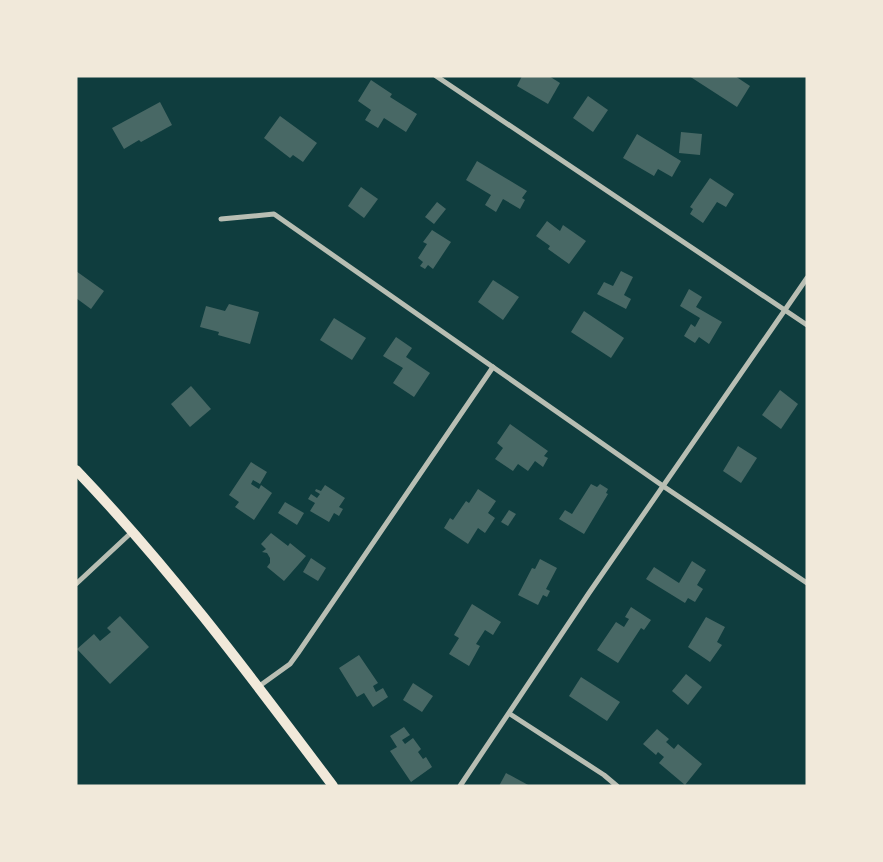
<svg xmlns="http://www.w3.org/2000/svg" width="883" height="862" font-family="'PT Sans Narrow',sans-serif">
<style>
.building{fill:#486865}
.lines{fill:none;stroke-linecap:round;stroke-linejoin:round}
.minor{stroke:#b8beb3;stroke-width:5}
.secondary{stroke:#f1e9da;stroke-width:10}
</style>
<rect width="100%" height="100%" fill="#0f3d3e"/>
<g class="building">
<path d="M522,76H549L560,83L548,104L517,86Z"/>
<path d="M689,76H735L750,86L737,107Z"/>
<path d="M371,80L392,94L390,97L417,114L406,132L384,118L378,128L365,120L371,110L358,101Z"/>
<path d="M588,96L608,110L593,132L573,118Z"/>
<path d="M160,102L172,125L141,142L139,140L124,149L112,128Z"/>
<path d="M280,116L317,143L303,162L293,155L290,158L264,138Z"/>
<path d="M681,132L702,134L700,155L679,153Z"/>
<path d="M637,134L681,161L672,177L658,169L654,176L623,158Z"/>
<path d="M477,161L527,191L522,198L525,200L520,209L503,199L496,212L485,205L491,195L466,180Z"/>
<path d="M710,178L734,194L726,207L717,202L703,223L690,214L693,209L690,207Z"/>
<path d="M361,187L378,199L364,218L348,206Z"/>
<path d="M437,202L446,209L434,224L425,217Z"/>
<path d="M547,221L560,231L563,225L586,241L569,264L548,249L550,246L536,236Z"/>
<path d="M432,230L451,242L433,269L428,265L425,269L420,266L423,262L418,258L427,244L423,242Z"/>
<path d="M76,271L104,291L91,309L76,298Z"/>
<path d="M621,271L633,277L624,295L631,299L626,309L597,294L604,282L613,286Z"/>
<path d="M493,280L519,297L503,320L478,302Z"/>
<path d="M689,289L702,297L696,307L722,322L709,344L699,337L695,343L684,336L691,324L695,327L700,318L680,306Z"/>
<path d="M229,304L259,312L250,344L218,335L219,332L200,327L206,306L225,311Z"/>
<path d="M584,311L624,338L611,358L571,332Z"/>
<path d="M334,318L366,338L352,360L320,340Z"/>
<path d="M396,337L412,348L406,357L430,373L414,397L393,383L403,368L383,356Z"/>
<path d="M191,386L211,409L190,427L171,404Z"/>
<path d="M780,390L798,404L781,429L762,415Z"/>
<path d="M510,424L548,451L544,456L548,458L543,467L535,461L528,471L518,464L513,471L495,459L503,448L497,443Z"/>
<path d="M738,446L757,458L741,483L723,471Z"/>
<path d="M251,462L267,472L260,484L253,480L251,484L259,489L261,485L272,493L254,520L235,507L239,502L229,495Z"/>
<path d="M591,484L597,487L600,484L608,489L606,493L608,494L584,534L559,519L565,510L572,514Z"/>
<path d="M325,485L345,498L339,507L343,509L339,516L334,513L329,522L310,511L315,503L308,499L311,494L317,498L320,494L315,491L316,489L321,491Z"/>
<path d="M478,489L496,501L488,513L495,518L485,533L478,528L468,544L444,528L450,518L453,520L466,501L469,503Z"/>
<path d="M285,502L304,513L297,525L278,513Z"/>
<path d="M509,510L516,514L508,526L501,522Z"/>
<path d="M271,533L288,546L290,543L306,556L284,581L267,567L270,563V558L267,553L262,552L266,549L261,544Z"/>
<path d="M311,558L326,568L318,581L303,572Z"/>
<path d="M540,559L557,568L546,589L550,591L547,597L543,595L538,605L518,595L532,568L535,569Z"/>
<path d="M692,561L706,570L697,585L703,589L695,602L688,598L685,603L646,579L654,567L679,583Z"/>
<path d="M472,604L501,622L493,635L485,630L476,644L480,646L469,666L449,654L459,638L454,635Z"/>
<path d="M631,607L651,620L644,630L641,628L618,663L597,650L616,622L624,627L629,619L625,617Z"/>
<path d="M120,616L149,647L110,684L77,649L94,634L100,641L111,632L107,628Z"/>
<path d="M706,617L725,627L717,642L722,645L710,662L688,647Z"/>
<path d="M359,655L378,683L373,686L376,692L383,688L388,697L373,707L364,693L357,697L339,668Z"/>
<path d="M686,674L702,687L688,705L672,691Z"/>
<path d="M581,677L620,702L607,721L569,696Z"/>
<path d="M413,683L433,696L422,712L403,700Z"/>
<path d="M404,727L410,735L402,740L405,744L413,738L421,749L418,752L423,759L426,757L432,767L411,782L390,751L397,747L390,736Z"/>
<path d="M657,729L669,739L666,742L674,749L678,744L702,764L685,785L659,763L664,757L658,752L656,755L643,744Z"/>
<path d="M506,773L530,786H499Z"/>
</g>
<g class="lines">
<g class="minor">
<path d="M436,76L807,325"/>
<path d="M221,219L274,214L663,486L807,583"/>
<path d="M76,584L133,531"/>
<path d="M258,687L290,664L298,653L493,367"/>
<path d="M510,714L604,775L617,786"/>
<path d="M460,786L589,593L807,278"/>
</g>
<path class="secondary" d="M76,470C170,568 251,677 333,786"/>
</g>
<rect width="883" height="862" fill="none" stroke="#f1e9da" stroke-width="155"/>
</svg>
